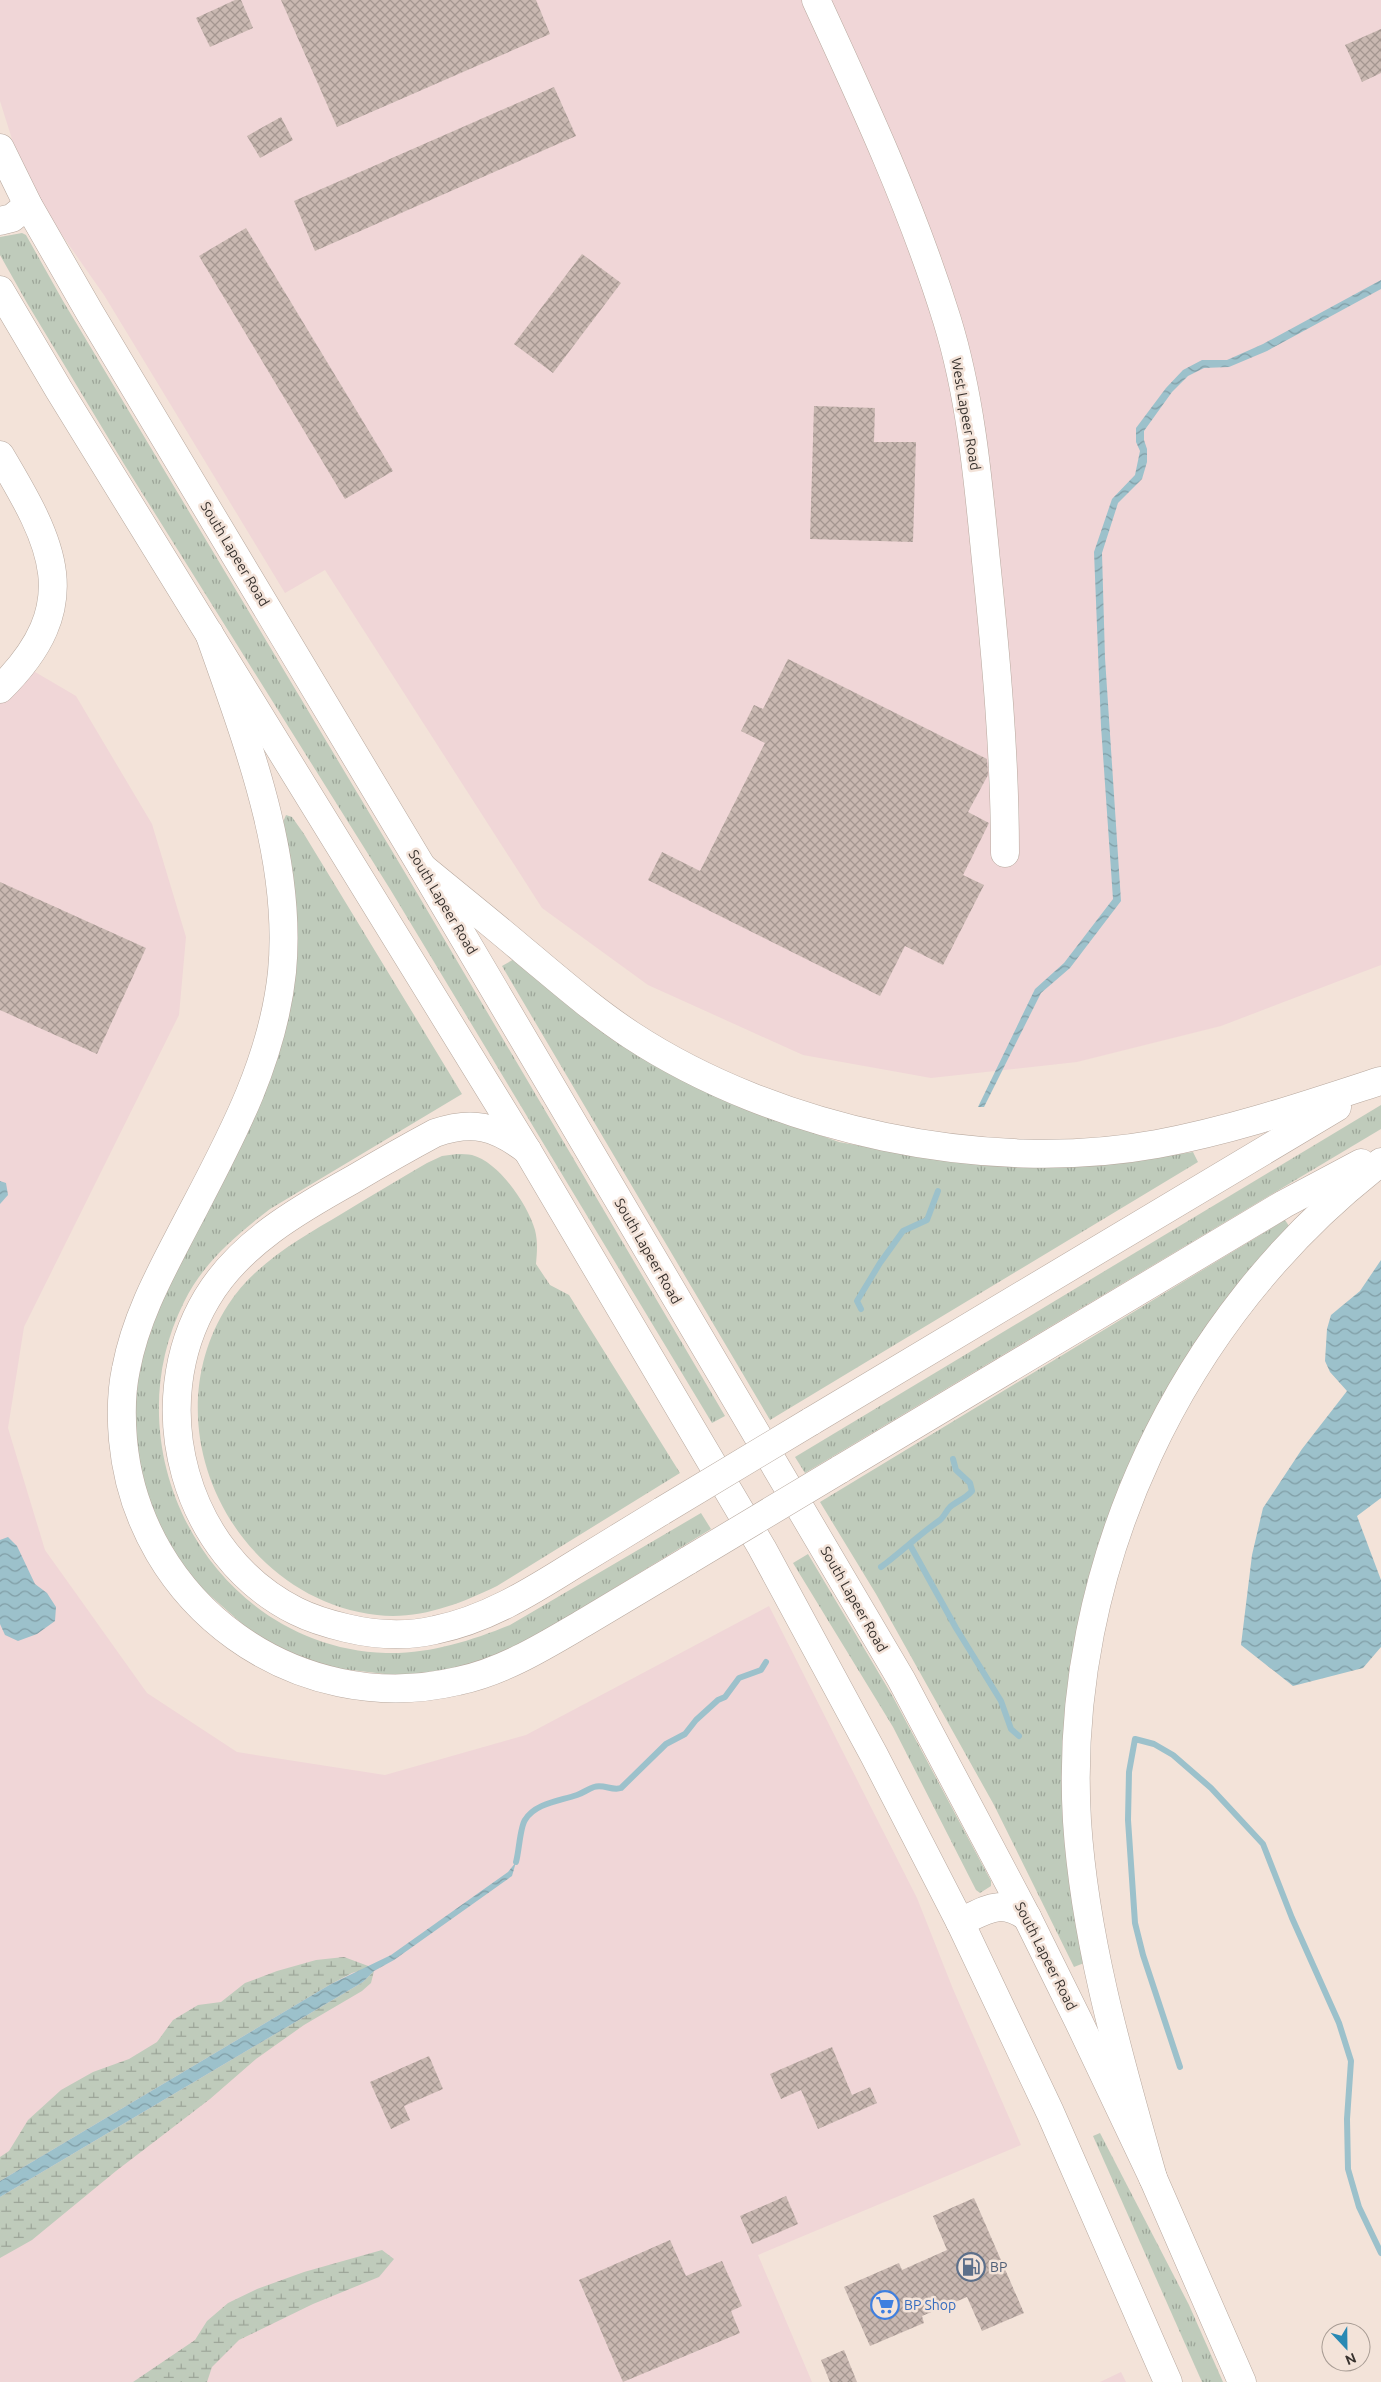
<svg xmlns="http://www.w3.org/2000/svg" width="1381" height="2382" font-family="Ubuntu,sans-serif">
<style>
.industrial{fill:#f0d6d7}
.grass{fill:url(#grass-tufts)}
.wetland{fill:url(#wetland-marsh)}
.water{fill:url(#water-waves)}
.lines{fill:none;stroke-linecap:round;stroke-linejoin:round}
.stream{stroke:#9cc1cb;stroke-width:6}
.building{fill:url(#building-cross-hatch)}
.minor-casing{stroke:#b7a89e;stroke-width:29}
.major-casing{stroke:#b7a89e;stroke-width:29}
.highway-casing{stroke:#b7a89e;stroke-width:29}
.minor{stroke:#fff;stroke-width:28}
.major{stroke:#fff;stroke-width:28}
.highway{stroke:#fff;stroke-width:28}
.highway-bridge-casing{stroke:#b7a89e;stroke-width:29;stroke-linecap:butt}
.highway-bridge{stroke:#fff;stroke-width:28}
.labels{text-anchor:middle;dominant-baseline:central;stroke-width:5;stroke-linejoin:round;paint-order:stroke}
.street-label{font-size:14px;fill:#37312d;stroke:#f3e3d9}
.service-label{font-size:14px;fill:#4e5e75;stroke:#f3e3d9;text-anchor:start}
.shop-label{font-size:14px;fill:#366cbe;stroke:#f3e3d9;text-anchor:start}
</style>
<defs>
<pattern id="grass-tufts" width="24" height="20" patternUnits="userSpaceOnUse" patternTransform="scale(1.25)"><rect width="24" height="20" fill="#bfcbbb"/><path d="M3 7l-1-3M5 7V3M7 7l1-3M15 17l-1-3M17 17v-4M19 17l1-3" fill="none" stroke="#9ca598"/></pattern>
<pattern id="wetland-marsh" width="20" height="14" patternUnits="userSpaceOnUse" patternTransform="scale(1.25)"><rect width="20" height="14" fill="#bfcbbb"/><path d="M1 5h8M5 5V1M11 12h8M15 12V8" fill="none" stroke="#9ca598"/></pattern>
<pattern id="water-waves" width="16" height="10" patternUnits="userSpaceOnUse" patternTransform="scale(1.25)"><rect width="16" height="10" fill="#9cc1cb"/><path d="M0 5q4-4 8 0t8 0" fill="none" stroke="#809da5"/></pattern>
<pattern id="building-cross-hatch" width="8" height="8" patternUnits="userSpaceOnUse" patternTransform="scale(1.25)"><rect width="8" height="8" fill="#c9b8b1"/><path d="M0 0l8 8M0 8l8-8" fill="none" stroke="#a49690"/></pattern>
</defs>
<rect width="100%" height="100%" fill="#f3e3d9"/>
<g class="industrial">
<path d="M0,0H1381V965L1221,1026L1077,1062L931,1078L803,1055L648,985L542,908L325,570L285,593L104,295L36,198L16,152L0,101Z"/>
<path d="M30,669L76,696L152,824L186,937L179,1015L24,1327L8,1428L45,1550L147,1693L237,1752L385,1775L526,1735L769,1606L917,1898L953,1989L1021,2145L758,2255L812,2382H0V701Z"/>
<path d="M1121,2372L1126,2382H1100Z"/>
</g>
<g class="grass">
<path d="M22,233L26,235L63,301L407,876L725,1416L712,1423L390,889L124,464L27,303L0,255V237Z"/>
<path d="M286,815L292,817L304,834L462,1094L270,1209C236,1235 203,1263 184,1302C108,1453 213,1647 386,1653C430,1654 470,1641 510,1625L701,1513L711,1529L531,1639L499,1655L467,1666L402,1676L334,1668L304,1659L273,1645L247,1628L198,1585L179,1561L148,1503L140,1470L133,1406L136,1374L152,1318L246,1132L287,854L283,822Z"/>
<path d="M516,958L609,1036L647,1061L736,1105L839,1142L939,1160L1146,1159L1193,1152L1198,1162L770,1420L502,966Z"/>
<path d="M1381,1105V1129L805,1473L795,1457Z"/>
<path d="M457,1154C462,1154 468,1154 472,1155C499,1162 528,1205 535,1230C538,1242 537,1252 536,1264L550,1285L569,1295L680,1473L497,1586C460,1604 419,1620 377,1615C234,1598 149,1428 228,1305C255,1263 301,1238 343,1213C371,1196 399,1179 427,1163L442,1156Z"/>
<path d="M1285,1220L1291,1229C1263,1260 1234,1290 1210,1323C1193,1346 1180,1370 1166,1395C1101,1510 1064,1640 1063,1773C1063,1837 1074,1900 1084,1963L1074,1967L994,1805L876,1594L820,1502Z"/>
<path d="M808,1554L893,1697L991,1881V1886L980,1893L976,1890L893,1727L793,1563Z"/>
<path d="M1100,2133L1189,2305L1223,2382H1202L1093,2136Z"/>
</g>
<g class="wetland">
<path d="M344,1957L371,1967L352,1973L331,1984L0,2181V2157L9,2151L28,2120L61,2090L93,2072L129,2059L157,2042L173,2020L198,2005L221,2002L245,1983L277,1971L316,1960Z"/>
<path d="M374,1971L371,1983L362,1991L304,2025L256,2059L210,2099L116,2171L32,2240L0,2258V2197L363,1982Z"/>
<path d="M382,2250L394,2259L379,2277L313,2304L239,2340L212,2367L207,2382H133L195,2340L207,2321L228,2303L257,2289L304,2272Z"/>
</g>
<g class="water">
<path d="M1381,280V289L1267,351L1229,367L1204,368L1188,376L1172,392L1144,431V440L1147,449V462L1142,479L1118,503L1102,553L1105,658L1121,901L1070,968L1041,993L984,1107H978L1035,989L1064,963L1113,899L1101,726L1094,552L1112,499L1135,475L1140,451L1136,442V428L1166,388L1183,370L1202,360H1227L1263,344Z"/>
<path d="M0,1181L6,1183L8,1195L0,1204Z"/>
<path d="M1381,1260V1498L1357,1516L1381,1580V1647L1363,1668L1293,1686L1241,1645L1252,1555L1263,1508L1302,1449L1347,1391L1330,1372L1325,1361L1327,1329L1331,1315L1360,1291Z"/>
<path d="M8,1537L17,1546L35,1584L47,1593L56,1607L55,1621L37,1634L18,1641L5,1635L0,1624V1540Z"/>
<path d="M516,1862L512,1876L394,1960L374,1971L363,1982L0,2197V2181L331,1984L391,1955L508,1872Z"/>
</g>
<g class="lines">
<g class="stream">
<path d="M861,1309L857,1301L880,1263L903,1231L927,1220L938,1191"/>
<path d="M910,1545L956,1628L1001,1701L1011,1729L1019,1736"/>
<path d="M881,1567C901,1552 920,1534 940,1520C944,1517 946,1511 950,1507C957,1501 965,1499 972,1491L970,1483L956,1470L953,1459"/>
<path d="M516,1862C519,1852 520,1827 525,1820C535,1803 560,1801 577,1795C583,1793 588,1789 594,1787C604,1784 612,1791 621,1788L666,1744L685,1734L696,1720L718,1700L725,1697L739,1678L761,1670L766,1662"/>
<path d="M1180,2067L1143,1955L1135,1923L1128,1820L1129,1772L1135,1739L1154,1744L1173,1755L1211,1788L1263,1844L1292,1918L1339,2023L1351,2061L1347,2119L1348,2169L1359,2207L1381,2253"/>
</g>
</g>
<g class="building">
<path d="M235,0H241L253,28L210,47L196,18Z"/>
<path d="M281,0H536L550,34L337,127Z"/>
<path d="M1381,29V73L1362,82L1345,45Z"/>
<path d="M554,87L576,136L315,251L294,201Z"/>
<path d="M281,117L293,140L260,158L247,136Z"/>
<path d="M246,228L393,471L345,499L199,256Z"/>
<path d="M582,254L621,283L553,373L514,344Z"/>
<path d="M814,406L875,408L874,442H916L913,542L810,539Z"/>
<path d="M788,659L987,759L988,775L968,812L989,823L963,875L984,885L943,965L905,946L880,996L648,880L662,852L700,871L765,743L741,731L754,705L763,709Z"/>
<path d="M0,882L146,948L97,1054L0,1010Z"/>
<path d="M832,2047L852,2095L870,2087L877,2103L818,2129L801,2090L781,2099L770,2074Z"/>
<path d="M429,2056L443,2089L404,2106L410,2120L391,2129L370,2082Z"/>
<path d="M786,2196L798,2224L752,2244L740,2216Z"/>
<path d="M974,2198L1024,2313L982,2331L967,2297L922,2316L924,2323L870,2346L844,2287L899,2263L902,2270L947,2250L933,2216Z"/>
<path d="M670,2240L686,2276L722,2261L742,2306L731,2311L740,2333L623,2382L579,2280Z"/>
<path d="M844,2350L857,2382H830L821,2360Z"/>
</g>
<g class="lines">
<defs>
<g id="minor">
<path d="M816,0C864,104 913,210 947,320C971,398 978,480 986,561C996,657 1005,756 1005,853"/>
<path d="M0,455C53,544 86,604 0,689"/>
</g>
<g id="major">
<path d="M0,148L28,205L90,313L422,867L901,1679L1027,1917L1078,2020L1153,2178L1242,2382"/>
<path d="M0,221L12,218L28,205"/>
<path d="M0,290L59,390L527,1150L762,1548L874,1755L960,1922L1050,2112L1168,2382"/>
<path d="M960,1922C987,1910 1000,1898 1027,1917"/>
</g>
<g id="highway">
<path d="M209,633C246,739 293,858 282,972C272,1069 223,1152 179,1237C157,1279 135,1321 126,1369C121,1392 121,1416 123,1440C138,1605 297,1719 458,1681C505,1671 546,1645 587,1621C621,1601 655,1580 689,1560"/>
<path d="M422,867C456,895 490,922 524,951C559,980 593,1010 631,1035C776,1130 986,1175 1157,1144C1233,1130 1306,1105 1380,1081"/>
<path d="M527,1150C495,1126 473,1120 435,1133C407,1148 379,1164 352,1180C298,1210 239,1244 207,1298C143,1405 184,1555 296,1611C312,1619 329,1624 346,1628C375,1635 405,1637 435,1630C485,1620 529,1593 572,1566C602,1548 632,1529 662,1511"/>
<path d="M810,1422L1337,1107"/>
<path d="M839,1470L1284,1204L1361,1163"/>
<path d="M1153,2178C1120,2061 1085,1943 1077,1821C1062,1568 1181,1316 1381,1162"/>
</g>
</defs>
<use href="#minor" class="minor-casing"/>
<use href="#major" class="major-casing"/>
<use href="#highway" class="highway-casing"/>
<use href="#minor" class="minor"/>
<use href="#major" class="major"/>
<use href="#highway" class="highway"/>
<defs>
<g id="highway-bridge">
<path d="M662,1511L810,1422"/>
<path d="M689,1560L839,1470"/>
</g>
</defs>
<use href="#highway-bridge" class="highway-bridge-casing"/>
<use href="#highway-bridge" class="highway-bridge"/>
</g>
<defs>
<symbol id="fuel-ring" viewBox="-11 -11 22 22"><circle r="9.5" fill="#f3e3d9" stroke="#5c6f8a" stroke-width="1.5"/><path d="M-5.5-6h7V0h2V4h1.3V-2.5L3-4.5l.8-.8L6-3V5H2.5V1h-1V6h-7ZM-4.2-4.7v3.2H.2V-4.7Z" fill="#5c6f8a"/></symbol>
<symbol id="supermarket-ring" viewBox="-11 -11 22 22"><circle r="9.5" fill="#f3e3d9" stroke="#3f7fe0" stroke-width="1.5"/><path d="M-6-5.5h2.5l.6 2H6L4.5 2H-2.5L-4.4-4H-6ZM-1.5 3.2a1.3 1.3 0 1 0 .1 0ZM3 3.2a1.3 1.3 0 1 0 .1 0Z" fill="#3f7fe0"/></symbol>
</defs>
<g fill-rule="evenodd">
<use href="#fuel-ring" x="955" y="2251" width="32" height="32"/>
<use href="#supermarket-ring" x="869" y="2289" width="32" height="32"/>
</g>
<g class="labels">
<g class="street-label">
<text transform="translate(966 414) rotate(80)">West Lapeer Road</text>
<text transform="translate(235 554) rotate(59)">South Lapeer Road</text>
<text transform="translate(443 902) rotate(59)">South Lapeer Road</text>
<text transform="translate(648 1251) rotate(60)">South Lapeer Road</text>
<text transform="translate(854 1599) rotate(60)">South Lapeer Road</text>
<text transform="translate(1046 1956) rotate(63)">South Lapeer Road</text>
</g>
<g class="service-label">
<text x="990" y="2267">BP</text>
</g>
<g class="shop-label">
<text x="904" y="2305">BP Shop</text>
</g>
</g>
<g transform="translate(1346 2347) rotate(158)"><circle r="24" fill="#f3e3d9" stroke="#a89c94"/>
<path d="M0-4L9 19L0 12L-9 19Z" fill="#2989b4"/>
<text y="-8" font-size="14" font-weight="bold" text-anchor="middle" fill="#37312d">N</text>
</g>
</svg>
